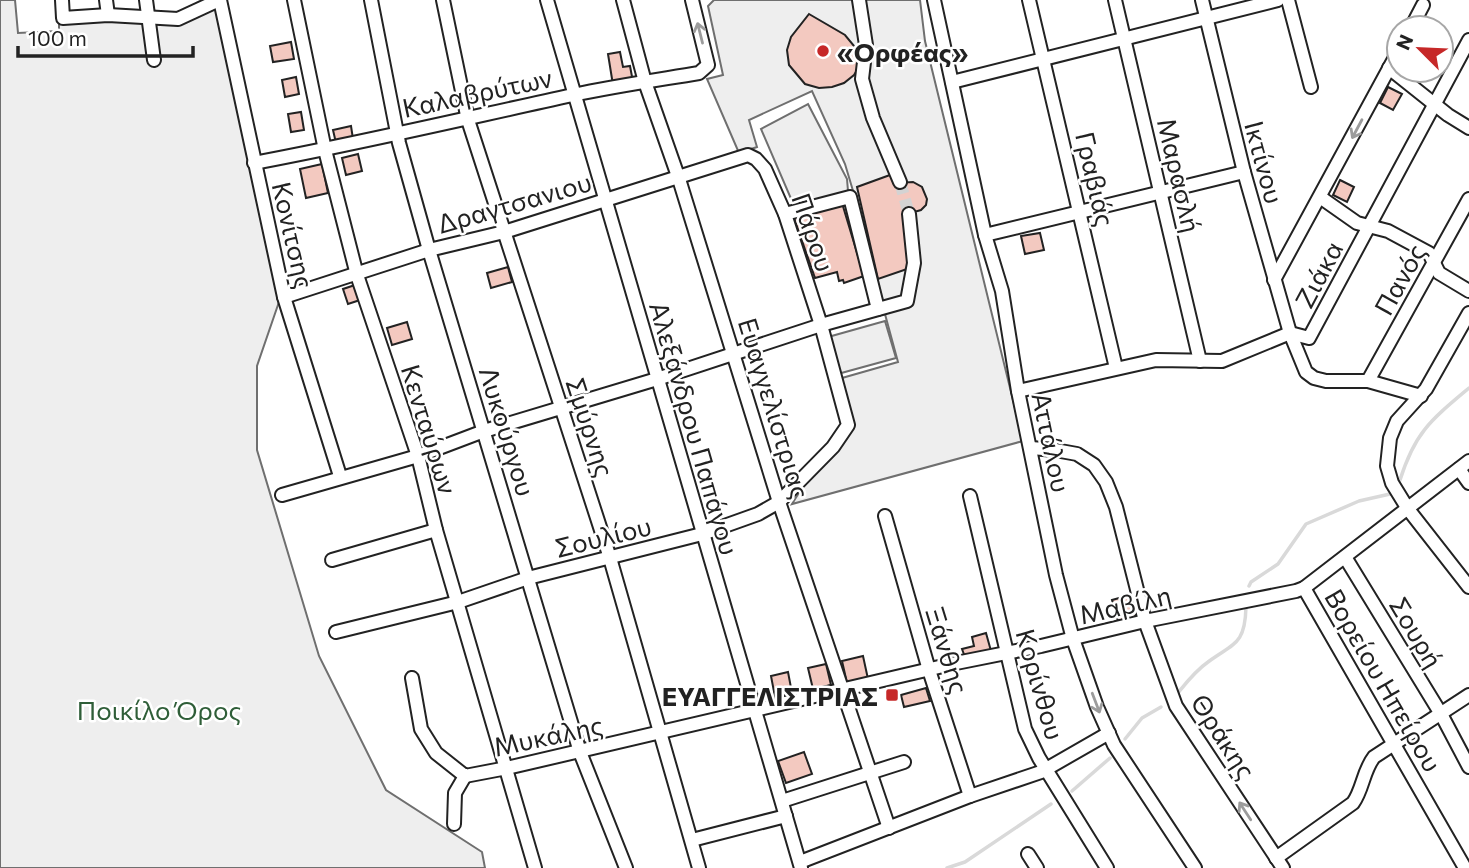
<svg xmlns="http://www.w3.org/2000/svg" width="1469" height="868" font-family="Commissioner,sans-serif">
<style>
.green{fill:#eee;stroke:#6f6f6f;stroke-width:2}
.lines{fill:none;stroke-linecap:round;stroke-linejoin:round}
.stream{stroke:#d9d9d9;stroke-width:3.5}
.building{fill:#f3c9c0;stroke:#222;stroke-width:2}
.minor-tunnel{stroke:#d3d3d3;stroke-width:12;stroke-dasharray:12 6;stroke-linecap:butt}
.minor-casing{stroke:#222;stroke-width:16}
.minor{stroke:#fff;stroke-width:12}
.oneway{stroke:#9c9c9c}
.poi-dot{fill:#c62828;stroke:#fff;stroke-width:2.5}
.labels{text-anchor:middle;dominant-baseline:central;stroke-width:5;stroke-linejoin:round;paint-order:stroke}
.poi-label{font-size:26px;font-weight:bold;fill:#222;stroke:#fff;text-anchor:start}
.street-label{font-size:26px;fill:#222;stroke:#fff}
.park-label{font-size:26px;fill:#2f5e38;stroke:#fff}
</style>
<rect width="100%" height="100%" fill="#fff"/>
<g class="green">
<path d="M0,0H15L18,33L59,31V21L108,19L179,23L217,6L280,299L257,366V450L319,656L386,790L482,852L485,868H0Z"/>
<path d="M714,0H920L925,41L1023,441L792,504L845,418L835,380L898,362L876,281L871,251L845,164L812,91L749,120L757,147L739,153L707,79L723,75L708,6Z"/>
<path d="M808,104L847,179L848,191L795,208L761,129Z"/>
<path d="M885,321L896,358L834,375L821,339Z"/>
</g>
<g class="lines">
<g class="stream">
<path d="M1400,480C1415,432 1431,420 1469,388"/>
<path d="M1249,586L1251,582L1278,564L1306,524L1359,501L1390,494"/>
<path d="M1177,694C1186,683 1195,671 1208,662C1234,643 1245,645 1246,607"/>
<path d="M1125,739L1142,718L1161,707"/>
<path d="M1072,791L1110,758"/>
<path d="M947,868L965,862L1051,804"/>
</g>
</g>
<g class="building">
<path d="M809,14L845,35L859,52L862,62L854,75L844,83L832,87L819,88L805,84L789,65L787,50L791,37Z"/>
<path d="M291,42L294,59L273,62L270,46Z"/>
<path d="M620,52L623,67L630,66L633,82L613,85L608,54Z"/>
<path d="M296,77L299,94L285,97L282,80Z"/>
<path d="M1388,87L1402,94L1393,110L1380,103Z"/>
<path d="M301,112L304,130L291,132L288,114Z"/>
<path d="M351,126L353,139L336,143L333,130Z"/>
<path d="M358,154L362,171L346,175L342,158Z"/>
<path d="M322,164L328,193L306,198L300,169Z"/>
<path d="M890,175L897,183L913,182L922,187L927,199L926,205L921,210L914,212L910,268L878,279L857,187Z"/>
<path d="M1340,180L1354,187L1347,202L1333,195Z"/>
<path d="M842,203L864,276L844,283L843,280L839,281L837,272L815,278L794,218Z"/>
<path d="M1040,233L1044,250L1025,254L1021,236Z"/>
<path d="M508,267L512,282L491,288L487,273Z"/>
<path d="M358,284L363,299L348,304L343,289Z"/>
<path d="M407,322L412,339L392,345L387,328Z"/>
<path d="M1130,595L1136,616L1118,621L1112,600Z"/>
<path d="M986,633L991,651L965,657L962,649L974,646L972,637Z"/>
<path d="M863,656L868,679L847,683L842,661Z"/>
<path d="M826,664L831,685L813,689L808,668Z"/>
<path d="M788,672L792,693L775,697L771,676Z"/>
<path d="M926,688L930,701L904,707L901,695Z"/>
<path d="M804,752L812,774L786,783L778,761Z"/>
</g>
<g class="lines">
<path class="minor-tunnel" d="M900,182L909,214"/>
<defs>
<g id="minor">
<path d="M62,0L63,18L108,15L178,19L219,0"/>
<path d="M106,0L108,15"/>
<path d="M146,0L154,60"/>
<path d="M220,0L284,297L340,476"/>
<path d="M294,0L325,150L357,275L418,456L436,530L535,868"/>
<path d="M371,0L399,143L429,250L580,752L626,868"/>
<path d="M443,0L468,120L610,558L699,868"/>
<path d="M547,0L801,868"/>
<path d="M623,0L645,82L679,179L779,502L889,828"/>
<path d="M859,0L866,45L862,79L873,118L900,182"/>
<path d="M934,0L985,235L1002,291L1018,391L1056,575L1073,639L1097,707L1114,745L1195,868"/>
<path d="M1029,0L1116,368"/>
<path d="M1115,0L1200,361"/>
<path d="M1202,0L1244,172L1290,333L1306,372L1314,378L1326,381H1368L1421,396"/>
<path d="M1288,0L1311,87"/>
<path d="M1411,28L1423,5"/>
<path d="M1389,68L1448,115L1469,128"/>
<path d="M952,82L1278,0"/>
<path d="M254,163C361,143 467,118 573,95C615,86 657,80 699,73L708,65L692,0"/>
<path d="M1320,197L1357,223L1388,231L1429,253L1439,273L1469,291"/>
<path d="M785,214L850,197L878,309"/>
<path d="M985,235L1244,172"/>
<path d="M1274,280L1399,50"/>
<path d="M284,297L429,250L504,232L748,155L756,159L765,169L785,214L821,325L848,425L833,447L779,502L758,514L702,534L528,578L458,602L336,632"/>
<path d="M1469,313L1426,389L1397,421L1390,438L1387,466L1392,483L1408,509L1469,587"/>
<path d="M1368,381L1469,199"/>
<path d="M1018,391L1156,360L1222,361L1290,333L1309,338L1469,40"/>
<path d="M1031,448L1055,450L1077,454L1094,465L1106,482L1116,507L1145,621L1176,706L1283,868"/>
<path d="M1459,469L1469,483"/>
<path d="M282,495L418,456L484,431L657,379L821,325L907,301L914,263L909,214"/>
<path d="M970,496L1025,729L1039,758L1107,868"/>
<path d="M885,516L929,670L970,796"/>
<path d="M1345,557L1441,714L1469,767"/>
<path d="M332,560L436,530"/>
<path d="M1304,588L1465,868"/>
<path d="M412,678L421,729L436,753L465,776L507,768L956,663L1041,646L1145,621L1296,591L1304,588L1469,461"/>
<path d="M782,801L904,762"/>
<path d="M454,824L455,793L465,776"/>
<path d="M692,840L786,816"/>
<path d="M1028,854L1037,868"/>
<path d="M1276,858L1353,803C1363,789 1363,771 1374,757L1469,695"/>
<path d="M800,862L970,796L1041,772L1109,733"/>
</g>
</defs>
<use href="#minor" class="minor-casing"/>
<use href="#minor" class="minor"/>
</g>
<defs><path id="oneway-shaft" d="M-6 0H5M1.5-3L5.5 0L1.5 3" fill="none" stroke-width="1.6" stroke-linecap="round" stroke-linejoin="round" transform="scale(1.75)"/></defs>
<g class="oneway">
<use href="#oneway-shaft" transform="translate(700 33) rotate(-104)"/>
<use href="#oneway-shaft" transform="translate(1357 129) rotate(118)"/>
<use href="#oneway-shaft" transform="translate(1096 703) rotate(69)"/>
<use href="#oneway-shaft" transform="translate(1245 811) rotate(-123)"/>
</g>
<g class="poi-dot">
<circle cx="823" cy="51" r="7"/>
<rect x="885" y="688" width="14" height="14" rx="3.5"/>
</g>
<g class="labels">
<g class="poi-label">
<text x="837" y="51">«Ορφέας»</text>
<text x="878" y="695" text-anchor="end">ΕΥΑΓΓΕΛΙΣΤΡΙΑΣ</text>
</g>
<g class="street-label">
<text transform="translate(477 92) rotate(-12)">Καλαβρύτων</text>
<text transform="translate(1265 162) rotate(75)">Ικτίνου</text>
<text transform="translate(1180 175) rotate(77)">Μαρασλή</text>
<text transform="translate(1096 179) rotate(77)">Γραβιάς</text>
<text transform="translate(514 202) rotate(-16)">Δραγτσανιου</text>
<text transform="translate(814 232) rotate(71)">Πάρου</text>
<text transform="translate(294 235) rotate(77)">Κονίτσης</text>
<text transform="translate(1318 274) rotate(-62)">Ζιάκα</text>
<text transform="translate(1399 279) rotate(-61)">Πανός</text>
<text transform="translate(775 408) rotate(73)">Ευαγγελίστριας</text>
<text transform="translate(591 427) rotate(72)">Σμύρνης</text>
<text transform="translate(695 428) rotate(74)">Αλεξάνδρου Παπάγου</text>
<text transform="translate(430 429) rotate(73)">Κενταύρων</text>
<text transform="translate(508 431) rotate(73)">Λυκούργου</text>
<text transform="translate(1052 442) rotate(78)">Αττάλου</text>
<text transform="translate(603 536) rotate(-14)">Σουλίου</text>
<text transform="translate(1125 604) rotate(-13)">Μαβίλη</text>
<text transform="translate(1417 632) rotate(59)">Σουρή</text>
<text transform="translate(948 650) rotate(73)">Ξάνθης</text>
<text transform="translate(1384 680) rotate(60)">Βορείου Ηπείρου</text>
<text transform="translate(1041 684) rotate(74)">Κορίνθου</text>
<text transform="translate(548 735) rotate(-12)">Μυκάλης</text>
<text transform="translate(1224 736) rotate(57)">Θράκης</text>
</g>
<g class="park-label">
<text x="159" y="709">Ποικίλο Όρος</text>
</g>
</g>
<g transform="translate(1420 49) rotate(294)"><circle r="33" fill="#ffffff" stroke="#a7a7a7" stroke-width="2"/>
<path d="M0-5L12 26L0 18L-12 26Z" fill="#c62828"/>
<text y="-10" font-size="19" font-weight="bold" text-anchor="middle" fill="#222222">N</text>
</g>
<path d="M18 46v10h175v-10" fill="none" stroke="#222222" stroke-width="3.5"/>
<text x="28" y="46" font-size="21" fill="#222222" stroke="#ffffff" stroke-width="5" paint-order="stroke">100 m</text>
</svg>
